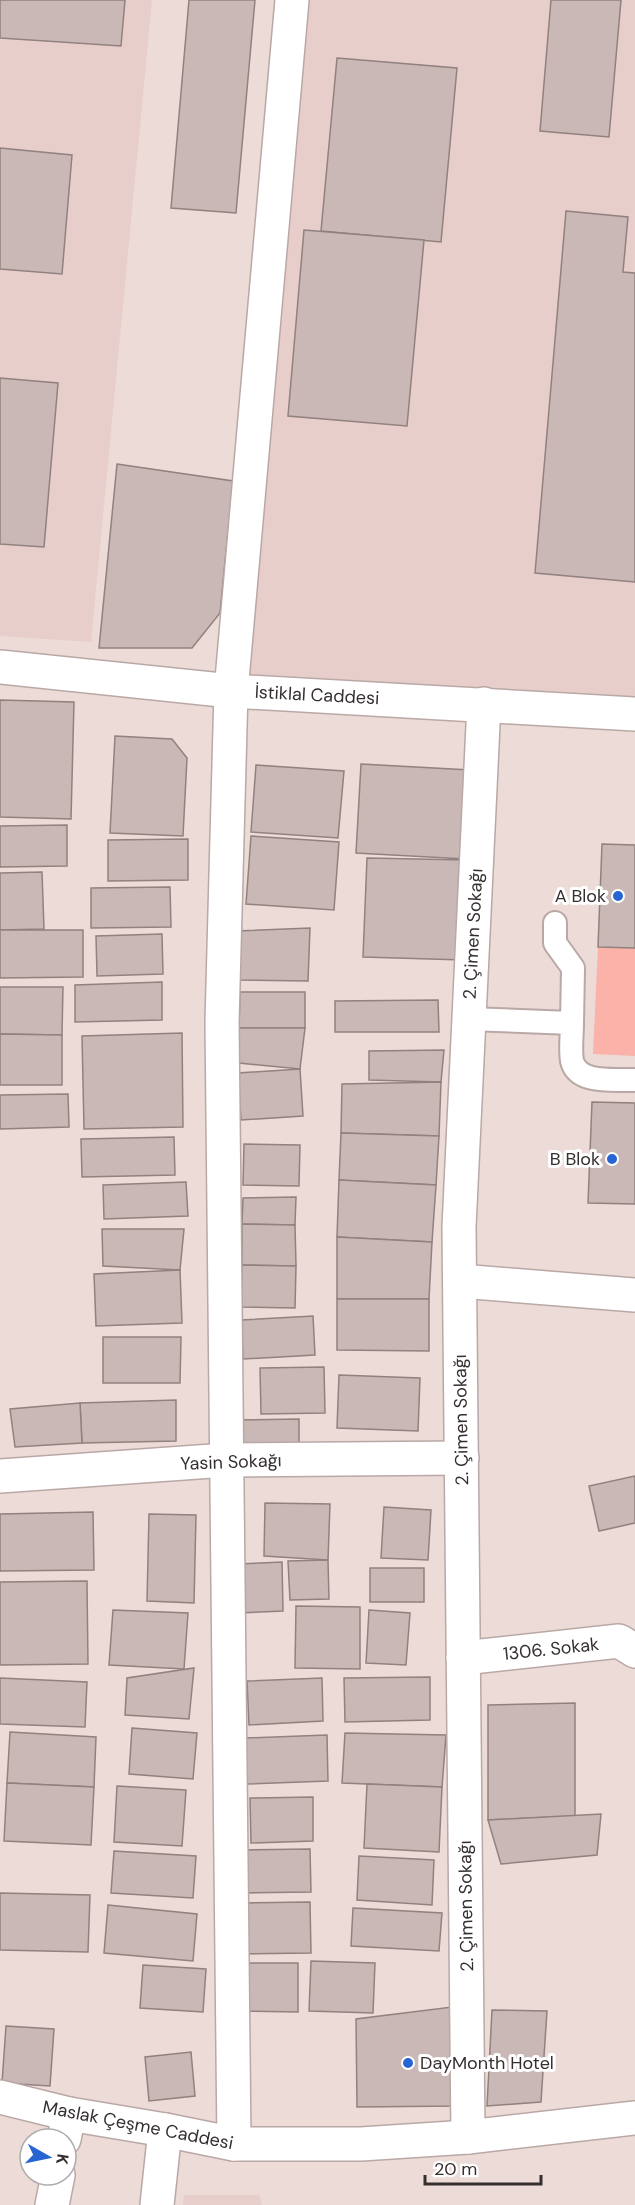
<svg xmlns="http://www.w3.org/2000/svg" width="635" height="2205" font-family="'DM Sans',sans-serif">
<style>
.built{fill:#e8ceca}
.green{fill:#fab2a9}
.building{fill:#c9b8b6;stroke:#91817f;stroke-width:1.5}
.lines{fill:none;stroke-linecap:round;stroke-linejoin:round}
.lane-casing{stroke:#b9a8a6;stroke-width:26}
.street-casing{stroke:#b9a8a6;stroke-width:36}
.secondary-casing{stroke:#b9a8a6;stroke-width:36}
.lane{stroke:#fff;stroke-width:22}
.street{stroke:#fff;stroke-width:33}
.secondary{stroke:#fff;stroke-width:33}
.poi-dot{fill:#2665d2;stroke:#fff;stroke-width:2}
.labels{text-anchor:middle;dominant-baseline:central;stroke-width:6;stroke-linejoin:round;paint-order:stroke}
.street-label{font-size:18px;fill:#362f2f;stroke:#fff}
.poi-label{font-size:18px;fill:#362f2f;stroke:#fff;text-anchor:end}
</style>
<rect width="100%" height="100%" fill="#eddbd8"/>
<g class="built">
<path d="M0,0H152L91,642L0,636Z"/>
<path d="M292,0H635V714L231,691Z"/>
<path d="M184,2195H259L262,2205H183Z"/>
</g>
<path class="green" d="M598,947L635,948V1056L593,1054Z"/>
<g class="building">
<path d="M0,0H125L121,46L0,38Z"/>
<path d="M189,0H255L236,213L171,208Z"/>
<path d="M551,0H621L609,137L540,131Z"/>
<path d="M337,58L457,68L441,242L321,231Z"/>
<path d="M0,148L72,155L62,274L0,269Z"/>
<path d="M566,211L628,217L623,272L635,273V582L535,573Z"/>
<path d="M304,230L424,240L407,426L288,416Z"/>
<path d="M0,378L58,383L44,547L0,544Z"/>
<path d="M117,464L233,481L220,613L192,648H99Z"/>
<path d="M0,700L74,702L71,819L0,817Z"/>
<path d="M115,736L172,739L187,758L183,836L110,833Z"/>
<path d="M361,764L470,770L465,859L356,853Z"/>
<path d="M256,765L344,771L338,838L251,832Z"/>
<path d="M67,825V866L0,867V826Z"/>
<path d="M251,836L339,842L334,910L246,904Z"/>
<path d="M188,839V880L108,881V840Z"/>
<path d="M602,844L635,845V948L598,947Z"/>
<path d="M367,858L466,860L463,960L363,957Z"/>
<path d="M42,872L44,929L0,930V873Z"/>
<path d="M170,887L171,927L91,928V888Z"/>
<path d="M310,928L308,981L238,980L236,931Z"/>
<path d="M0,930H83V977L0,978Z"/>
<path d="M162,934L163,974L97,976L96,936Z"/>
<path d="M162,982V1020L75,1022V985Z"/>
<path d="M0,987H63L62,1035L0,1034Z"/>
<path d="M240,992H305V1028H239Z"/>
<path d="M438,1000L439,1032H335V1001Z"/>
<path d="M239,1028H305L300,1069L239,1063Z"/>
<path d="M182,1033L183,1127L84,1129L82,1036Z"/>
<path d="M0,1034L62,1035V1085H0Z"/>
<path d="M444,1050L441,1082L369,1080V1051Z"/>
<path d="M300,1069L303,1116L241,1120L238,1073Z"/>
<path d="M441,1082L439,1136L341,1133L342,1084Z"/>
<path d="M68,1094L69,1127L0,1129V1095Z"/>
<path d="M592,1102L635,1103V1204L588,1203Z"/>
<path d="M341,1133L439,1136L436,1185L339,1180Z"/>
<path d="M174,1137L175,1175L82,1177L81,1139Z"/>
<path d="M244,1144L300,1145L299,1186L243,1185Z"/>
<path d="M339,1180L436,1185L432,1242L337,1237Z"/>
<path d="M186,1182L188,1216L104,1219L103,1185Z"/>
<path d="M296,1197L295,1225L242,1224L243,1198Z"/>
<path d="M242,1224L295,1225L296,1266L242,1265Z"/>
<path d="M102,1229H184L180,1270L103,1266Z"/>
<path d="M337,1237L432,1242L429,1299H337Z"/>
<path d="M242,1265L296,1266L295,1308L241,1307Z"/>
<path d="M180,1270L182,1323L96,1326L94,1274Z"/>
<path d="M337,1299H429V1351L337,1350Z"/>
<path d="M313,1316L315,1355L243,1359L241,1320Z"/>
<path d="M103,1337H181L180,1383H103Z"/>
<path d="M324,1367L325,1413L261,1414L260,1368Z"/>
<path d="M339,1375L420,1378L418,1431L337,1428Z"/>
<path d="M176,1400V1441L82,1443L80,1403Z"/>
<path d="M80,1403L82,1443L15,1447L10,1409Z"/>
<path d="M299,1419V1454H233L232,1420Z"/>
<path d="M635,1476V1523L599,1531L589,1486Z"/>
<path d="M265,1503L330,1504L328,1560L264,1556Z"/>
<path d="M384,1507L431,1510L428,1560L381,1558Z"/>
<path d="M93,1512L94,1570L0,1571V1514Z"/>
<path d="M149,1514L196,1515L194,1603L147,1601Z"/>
<path d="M328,1560L329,1599L290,1600L288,1561Z"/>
<path d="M282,1562L283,1611L238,1613L237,1564Z"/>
<rect x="370" y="1568" width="54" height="34"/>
<path d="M87,1581L88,1664L0,1665V1582Z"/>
<path d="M296,1606L360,1607V1669L295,1668Z"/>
<path d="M113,1610L188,1613L184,1669L109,1665Z"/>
<path d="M369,1610L410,1613L406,1665L366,1663Z"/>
<path d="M194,1668L189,1719L125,1715L127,1678Z"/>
<path d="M430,1677V1720L345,1722L344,1678Z"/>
<path d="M0,1678L87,1682L85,1727L0,1724Z"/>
<path d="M322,1678L323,1721L249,1725L247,1681Z"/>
<path d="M575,1703V1816L488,1820V1705Z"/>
<path d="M132,1728L197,1733L193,1779L129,1774Z"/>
<path d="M10,1732L96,1737L94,1787L7,1783Z"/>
<path d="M345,1733L446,1735L442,1787L342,1783Z"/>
<path d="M327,1735L328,1781L246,1784L245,1738Z"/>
<path d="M7,1783L94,1787L91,1845L4,1841Z"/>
<path d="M367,1784L442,1787L439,1852L364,1848Z"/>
<path d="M117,1786L186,1790L182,1846L114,1842Z"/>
<path d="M313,1797V1841L251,1843L250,1798Z"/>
<path d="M601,1814L597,1855L501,1864L488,1820Z"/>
<path d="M310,1849L311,1892L243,1893L242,1850Z"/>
<path d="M114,1851L196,1856L193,1898L111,1893Z"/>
<path d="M359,1856L434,1860L432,1905L357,1900Z"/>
<path d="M0,1893L90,1895L88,1952L0,1950Z"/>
<path d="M310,1902L311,1953L243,1954L242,1903Z"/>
<path d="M108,1905L197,1914L193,1961L104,1953Z"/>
<path d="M353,1908L442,1913L439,1951L351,1946Z"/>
<path d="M311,1961L375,1963L373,2013L309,2011Z"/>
<path d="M244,1963H298V2012L243,2011Z"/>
<path d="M143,1965L206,1969L203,2012L140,2008Z"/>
<path d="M460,2006L457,2106L357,2107L356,2019Z"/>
<path d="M492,2010L547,2011L541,2102L487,2106Z"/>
<path d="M6,2026L54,2029L50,2086L2,2083Z"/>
<path d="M191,2052L195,2096L149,2101L145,2057Z"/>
</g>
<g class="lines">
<defs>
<g id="lane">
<path d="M555,923V943L573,968L572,1023"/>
<path d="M469,1019L572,1023C572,1035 570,1049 572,1061C578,1085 616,1079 635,1080"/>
</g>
<g id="street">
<path d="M460,1281L635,1295"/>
<path d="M0,1476L226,1460L462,1458"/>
<path d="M463,1658L619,1641L635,1651"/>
<path d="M468,2137L459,1227L484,704"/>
<path d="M64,2139L69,2114"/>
<path d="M234,2144L222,1022L231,691L292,0"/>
<path d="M52,2205L58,2175"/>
<path d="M157,2205L165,2130"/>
</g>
<g id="secondary">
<path d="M0,667L231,691L635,714"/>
<path d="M0,2097L69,2114L165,2130L234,2144H361L468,2137L635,2118"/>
</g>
</defs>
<use href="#lane" class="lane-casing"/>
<use href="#street" class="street-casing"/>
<use href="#secondary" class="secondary-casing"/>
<use href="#lane" class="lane"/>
<use href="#street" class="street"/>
<use href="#secondary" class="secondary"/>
</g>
<g class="poi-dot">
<circle cx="618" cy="896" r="6"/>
<circle cx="612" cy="1159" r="6"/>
<circle cx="408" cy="2063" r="6"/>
</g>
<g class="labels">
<g class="street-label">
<text transform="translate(317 695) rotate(3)">İstiklal Caddesi</text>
<text transform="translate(473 934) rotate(-87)">2. Çimen Sokağı</text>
<text transform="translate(461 1420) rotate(-91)">2. Çimen Sokağı</text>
<text transform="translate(231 1462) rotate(-2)">Yasin Sokağı</text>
<text transform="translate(551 1649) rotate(-6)">1306. Sokak</text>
<text transform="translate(466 1906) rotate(-91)">2. Çimen Sokağı</text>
<text transform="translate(138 2125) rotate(11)">Maslak Çeşme Caddesi</text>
</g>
<g class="poi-label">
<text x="606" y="896">A Blok</text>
<text x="600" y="1159">B Blok</text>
<text x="420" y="2063" text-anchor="start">DayMonth Hotel</text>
</g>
</g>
<g transform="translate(48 2157) rotate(99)"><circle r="28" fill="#ffffff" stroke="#afacac" stroke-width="1.5"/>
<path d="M0-4.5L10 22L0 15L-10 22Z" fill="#2665d2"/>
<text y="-9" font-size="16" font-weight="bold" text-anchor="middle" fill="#362f2f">K</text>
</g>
<path d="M425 2175v9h116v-9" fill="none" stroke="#362f2f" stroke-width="3"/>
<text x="434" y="2175" font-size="18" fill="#362f2f" stroke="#ffffff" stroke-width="4.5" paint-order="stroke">20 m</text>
</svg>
